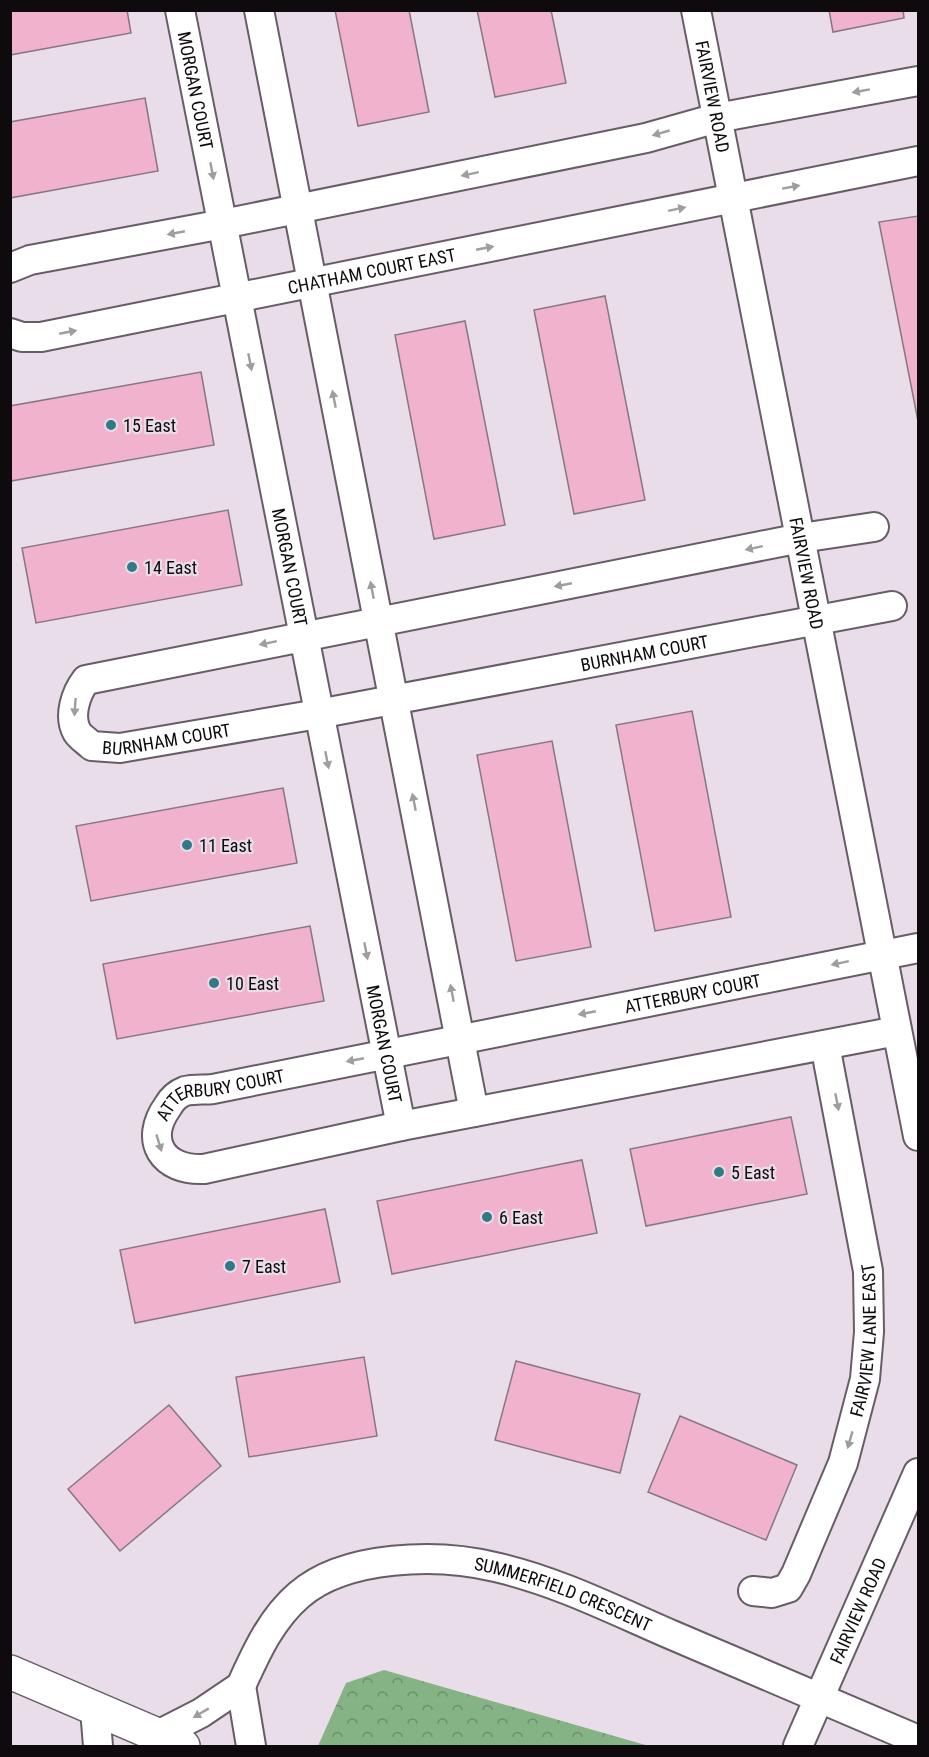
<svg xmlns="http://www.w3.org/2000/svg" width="929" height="1757" font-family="'Roboto Condensed',sans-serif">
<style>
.forest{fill:url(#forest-crowns)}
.building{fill:#f1b2ce;stroke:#87787f;stroke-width:1.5}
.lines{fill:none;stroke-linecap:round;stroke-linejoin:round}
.street-casing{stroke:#665d67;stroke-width:32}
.primary-casing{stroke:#665d67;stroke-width:36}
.street{stroke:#fff;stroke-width:28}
.primary{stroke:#fff;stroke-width:33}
.oneway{fill:#9f9d9f}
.poi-dot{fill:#337886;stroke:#e8dde9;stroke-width:2}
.labels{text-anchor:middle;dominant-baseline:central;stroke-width:4.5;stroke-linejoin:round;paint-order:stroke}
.street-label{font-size:18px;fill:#0e0a0e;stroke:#e8dde9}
.poi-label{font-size:18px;fill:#0e0a0e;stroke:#e8dde9;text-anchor:start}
</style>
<defs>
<pattern id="forest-crowns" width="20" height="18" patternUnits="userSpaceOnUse" patternTransform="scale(1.5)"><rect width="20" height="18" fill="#85b385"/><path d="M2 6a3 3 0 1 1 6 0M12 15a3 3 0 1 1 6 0" fill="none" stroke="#6b906b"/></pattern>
</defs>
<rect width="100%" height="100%" fill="#e8dde9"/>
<path class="forest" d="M384,1670L649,1746H318L346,1683Z"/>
<g class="building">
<path d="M10,10H127L131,33L10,55Z"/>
<path d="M335,10H409L429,112L358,126Z"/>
<path d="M477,10H551L566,83L495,97Z"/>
<path d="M829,10H903L904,18L833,32Z"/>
<path d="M145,98L158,171L10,198V122Z"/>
<path d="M918,216V421L879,222Z"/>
<path d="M605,296L645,500L574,514L534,310Z"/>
<path d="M465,321L505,525L434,539L395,335Z"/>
<path d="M201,372L214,445L11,481L10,406Z"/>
<path d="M228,510L242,585L36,623L22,548Z"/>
<path d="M692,711L731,917L655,931L616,725Z"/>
<path d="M552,741L591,947L516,961L477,755Z"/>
<path d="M283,788L297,863L91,901L76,826Z"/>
<path d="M310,926L324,1001L117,1039L103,964Z"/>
<path d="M791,1117L807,1194L646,1226L630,1149Z"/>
<path d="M582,1160L597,1233L392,1274L377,1201Z"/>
<path d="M325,1209L340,1282L135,1323L120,1250Z"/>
<path d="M364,1357L377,1436L249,1457L236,1377Z"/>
<path d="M516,1361L640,1394L620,1473L495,1440Z"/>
<path d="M169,1405L221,1466L120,1551L68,1489Z"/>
<path d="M680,1416L797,1465L766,1540L648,1492Z"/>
</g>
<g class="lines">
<defs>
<g id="street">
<path id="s1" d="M180,10L401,1126"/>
<path d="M259,10L474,1112"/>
<path id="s2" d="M696,10L918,1136"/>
<path d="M10,268L30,260L223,224L646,138L717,118L918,81"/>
<path id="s3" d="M10,333L22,337H41L918,161"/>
<path id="s4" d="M874,527L801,538L86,680C76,693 68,716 77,732C80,737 88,742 92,746L120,748L318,714L892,606"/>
<path id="s5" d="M897,1031L401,1126L204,1169C163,1171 143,1141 168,1106C172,1099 177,1094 185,1091C194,1089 205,1090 213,1089L918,948"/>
<path id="s6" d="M753,1591L772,1593L788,1588L796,1574L843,1463L865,1379L869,1332L868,1271L825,1045"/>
<path id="s7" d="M241,1686C256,1653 271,1619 299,1595C345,1555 438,1553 495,1567C557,1581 614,1610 672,1635C754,1670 836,1705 918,1740"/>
<path d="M241,1686L251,1746"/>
<path d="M95,1709L98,1746"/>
<path d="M158,1735L201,1713L241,1686"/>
<path id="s8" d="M798,1746L918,1473"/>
</g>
<path id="primary" d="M10,1672L183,1746"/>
</defs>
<use href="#street" class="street-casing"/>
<use href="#primary" class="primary-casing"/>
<use href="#street" class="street"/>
<use href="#primary" class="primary"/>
</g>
<defs><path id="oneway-solid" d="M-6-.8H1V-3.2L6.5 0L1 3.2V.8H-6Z" transform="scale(1.5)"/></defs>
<g class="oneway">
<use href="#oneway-solid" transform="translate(861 91) rotate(170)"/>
<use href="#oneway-solid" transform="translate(661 133) rotate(164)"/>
<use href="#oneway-solid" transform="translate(212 171) rotate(79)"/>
<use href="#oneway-solid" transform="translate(470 174) rotate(168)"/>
<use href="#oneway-solid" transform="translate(791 187) rotate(-10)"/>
<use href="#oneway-solid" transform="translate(677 209) rotate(-12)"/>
<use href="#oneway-solid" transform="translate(176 233) rotate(169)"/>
<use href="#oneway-solid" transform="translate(485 248) rotate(-11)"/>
<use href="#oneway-solid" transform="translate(68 332) rotate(-11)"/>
<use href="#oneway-solid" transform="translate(250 362) rotate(79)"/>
<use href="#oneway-solid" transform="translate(334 399) rotate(-101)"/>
<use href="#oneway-solid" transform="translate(754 548) rotate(168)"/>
<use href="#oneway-solid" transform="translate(563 585) rotate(169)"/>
<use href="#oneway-solid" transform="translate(372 590) rotate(-101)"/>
<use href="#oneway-solid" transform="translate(268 643) rotate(168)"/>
<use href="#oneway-solid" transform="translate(75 707) rotate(94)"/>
<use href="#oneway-solid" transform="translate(327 760) rotate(79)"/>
<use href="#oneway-solid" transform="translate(414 802) rotate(-101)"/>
<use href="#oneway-solid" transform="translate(366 951) rotate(79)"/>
<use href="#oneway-solid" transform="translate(840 963) rotate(168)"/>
<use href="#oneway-solid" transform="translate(452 993) rotate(-101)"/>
<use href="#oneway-solid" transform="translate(587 1013) rotate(169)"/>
<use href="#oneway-solid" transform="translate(355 1060) rotate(169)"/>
<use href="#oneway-solid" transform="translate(837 1102) rotate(79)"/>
<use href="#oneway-solid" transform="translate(159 1143) rotate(73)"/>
<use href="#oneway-solid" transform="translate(850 1440) rotate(106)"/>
<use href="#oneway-solid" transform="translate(201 1713) rotate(149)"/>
</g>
<g class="poi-dot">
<circle cx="111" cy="425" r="6"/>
<circle cx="132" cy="567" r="6"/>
<circle cx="187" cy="845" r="6"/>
<circle cx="214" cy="983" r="6"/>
<circle cx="719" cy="1172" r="6"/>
<circle cx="487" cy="1217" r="6"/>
<circle cx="230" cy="1266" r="6"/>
</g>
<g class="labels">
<g class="street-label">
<text stroke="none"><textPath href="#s1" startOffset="82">MORGAN COURT</textPath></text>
<text stroke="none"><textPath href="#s2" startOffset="88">FAIRVIEW ROAD</textPath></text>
<text stroke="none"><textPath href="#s3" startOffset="369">CHATHAM COURT EAST</textPath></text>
<text stroke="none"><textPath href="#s1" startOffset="568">MORGAN COURT</textPath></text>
<text stroke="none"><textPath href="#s2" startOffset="574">FAIRVIEW ROAD</textPath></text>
<text stroke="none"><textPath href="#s4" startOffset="1440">BURNHAM COURT</textPath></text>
<text stroke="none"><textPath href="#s4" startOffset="954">BURNHAM COURT</textPath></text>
<text stroke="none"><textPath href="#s5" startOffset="1344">ATTERBURY COURT</textPath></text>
<text stroke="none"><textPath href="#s1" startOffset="1054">MORGAN COURT</textPath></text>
<text stroke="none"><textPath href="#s5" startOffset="858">ATTERBURY COURT</textPath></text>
<text stroke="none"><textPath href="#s6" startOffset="298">FAIRVIEW LANE EAST</textPath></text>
<text stroke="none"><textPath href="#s7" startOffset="386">SUMMERFIELD CRESCENT</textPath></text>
<text stroke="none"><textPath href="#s8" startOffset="148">FAIRVIEW ROAD</textPath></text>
</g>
<g class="poi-label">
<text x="123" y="425">15 East</text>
<text x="144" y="567">14 East</text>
<text x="199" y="845">11 East</text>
<text x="226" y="983">10 East</text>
<text x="731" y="1172">5 East</text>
<text x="499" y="1217">6 East</text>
<text x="242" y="1266">7 East</text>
</g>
</g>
<rect width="929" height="1757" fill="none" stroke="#0e0a0e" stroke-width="24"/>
</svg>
